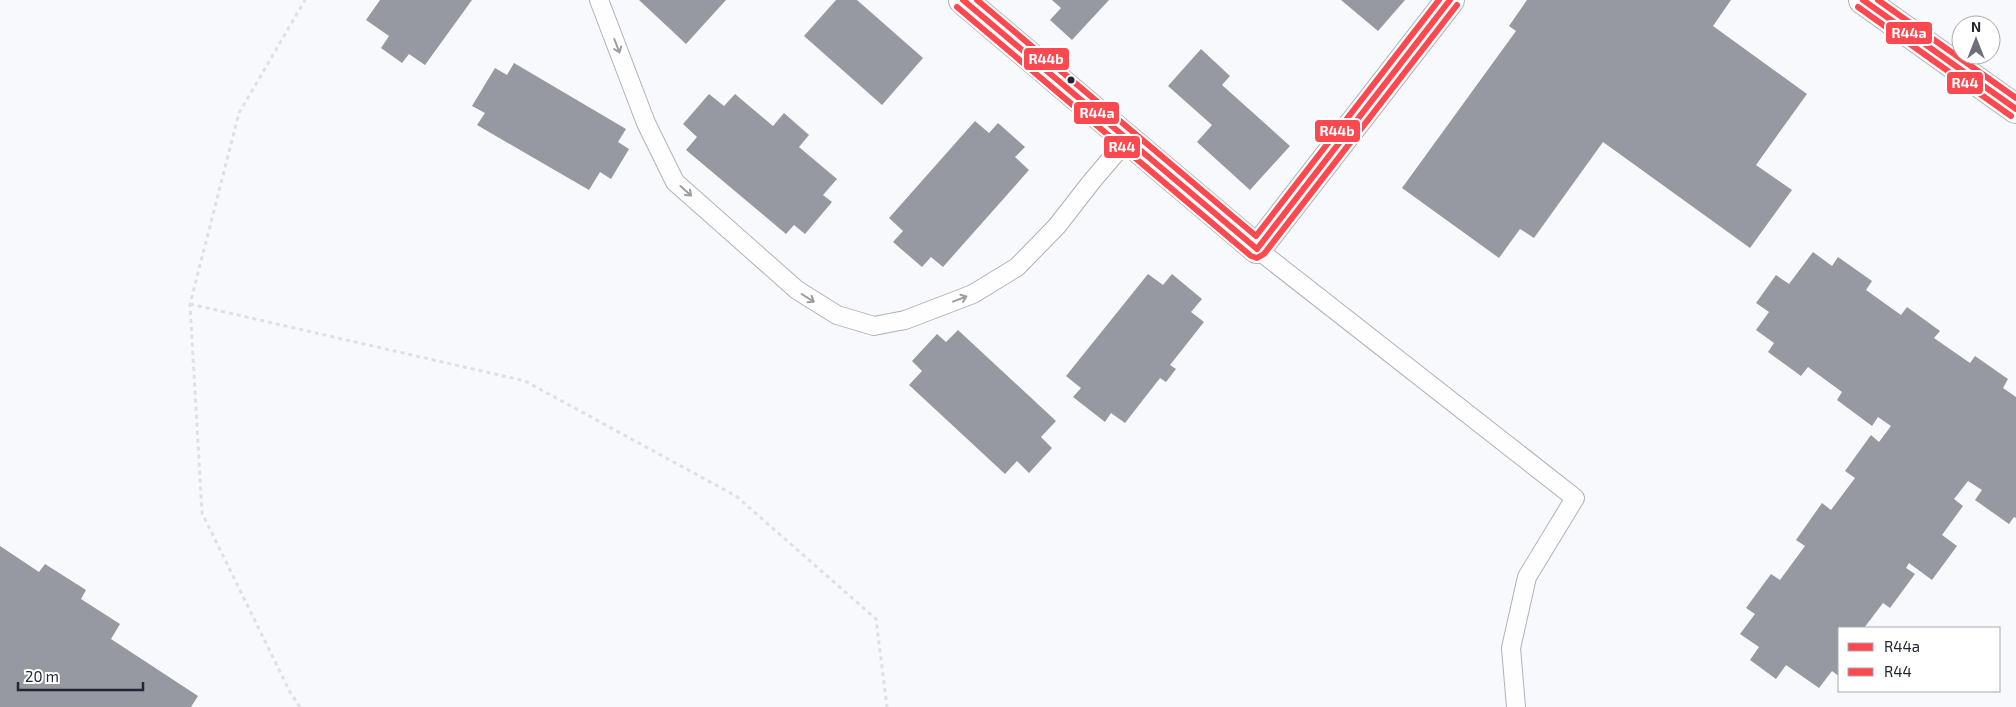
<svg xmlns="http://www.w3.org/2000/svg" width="2016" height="707" font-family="'Exo 2',sans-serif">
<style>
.building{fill:#9699a1}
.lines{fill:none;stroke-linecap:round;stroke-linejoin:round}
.service-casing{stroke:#aeb2b9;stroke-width:20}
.minor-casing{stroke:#aeb2b9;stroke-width:30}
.secondary-casing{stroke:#aeb2b9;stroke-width:30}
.path{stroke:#dfe0e2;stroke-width:3;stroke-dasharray:4 4;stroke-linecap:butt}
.service{stroke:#fefeff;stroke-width:18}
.minor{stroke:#fefeff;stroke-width:28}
.secondary{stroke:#fefeff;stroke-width:28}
.bus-1-casing{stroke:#fff;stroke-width:10}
.bus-2-casing{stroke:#fff;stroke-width:10}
.bus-3-casing{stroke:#fff;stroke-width:10}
.bus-1{stroke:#fc4950;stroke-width:6}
.bus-2{stroke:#fc4950;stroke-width:6}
.bus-3{stroke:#fc4950;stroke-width:6}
.oneway{stroke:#9b9da3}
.bus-dot{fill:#222733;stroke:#fff;stroke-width:2}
.line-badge{stroke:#fff;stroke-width:2}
.badge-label{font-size:14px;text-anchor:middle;font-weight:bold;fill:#fff}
</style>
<rect width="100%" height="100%" fill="#f7f9fd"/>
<g class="building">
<path d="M380,0H472L425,65L409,54L402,63L381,48L389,36L366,20Z"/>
<path d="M639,0H726L686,44Z"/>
<path d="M836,0H857L923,58L882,105L804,36Z"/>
<path d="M1052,0H1109L1072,40L1050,20L1061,8Z"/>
<path d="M1341,0H1405L1378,31Z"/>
<path d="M1527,0H1731L1713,26L1807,94L1756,165L1792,190L1750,248L1603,142L1534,238L1520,229L1499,258L1402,188L1516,31L1509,26Z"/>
<path d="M1201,49L1230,76L1222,85L1290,146L1250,190L1197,142L1212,125L1168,86Z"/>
<path d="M514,63L626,129L618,142L629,149L611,179L600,172L589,190L477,125L485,113L472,106L495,68L507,75Z"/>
<path d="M709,94L724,106L735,94L773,126L784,113L809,135L799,147L837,179L823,195L832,202L805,234L794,225L786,234L686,150L697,137L683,124Z"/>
<path d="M975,121L989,133L998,123L1025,147L1015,157L1029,170L943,267L931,257L922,267L893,242L903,231L889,218Z"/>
<path d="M1813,252L1832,266L1838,257L1872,281L1866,290L1901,315L1907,307L1940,331L1934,338L1970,363L1975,356L2008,379L2003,388L2016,397V518L2014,517L2009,524L1975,500L1982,490L1968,481L1954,499L1963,506L1942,535L1957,546L1932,580L1909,563L1906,568L1915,574L1890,608L1883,603L1864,628H1840V677L1832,671L1819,688L1786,665L1776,679L1750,660L1759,647L1740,634L1755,614L1746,608L1771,574L1780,580L1805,546L1796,540L1822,503L1831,510L1855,478L1845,471L1871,435L1879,442L1891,426L1878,417L1872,426L1837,400L1842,392L1808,367L1801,376L1768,352L1774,343L1756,330L1769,312L1756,303L1776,275L1789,284Z"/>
<path d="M1148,274L1163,285L1172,274L1202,299L1191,312L1204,322L1170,365L1176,369L1166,382L1160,378L1125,423L1111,413L1105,422L1073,397L1081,388L1066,376Z"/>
<path d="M958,330L1056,421L1041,437L1052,448L1029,473L1017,461L1005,474L909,385L922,371L912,361L937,334L946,342Z"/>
<path d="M0,546L39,572L45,564L86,590L81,599L120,624L111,639L198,696L191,707H0Z"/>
</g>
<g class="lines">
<defs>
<g id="service">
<path d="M599,0L646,123L675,182L797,290L837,315L874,326L905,320L973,294L1017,267L1057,226L1092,181L1127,140"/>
<path d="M1257,249L1575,498L1527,577L1511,648L1516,707"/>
</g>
<path id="minor" d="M963,0L1257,249L1450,0"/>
<path id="secondary" d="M1863,0L2016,109"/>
</defs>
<use href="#service" class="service-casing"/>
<use href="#minor" class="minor-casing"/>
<use href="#secondary" class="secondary-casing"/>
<g class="path">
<path d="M190,304L525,381L736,496L876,619L887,707"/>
<path d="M300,707L290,692L202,513L190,304L239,113L305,0"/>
</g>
<use href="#service" class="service"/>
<use href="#minor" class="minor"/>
<use href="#secondary" class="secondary"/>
<defs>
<g id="bus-1">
<path d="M963,0L1257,249L1450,0"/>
<path d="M1863,0L2016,109"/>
</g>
<g id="bus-2">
<path d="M957,7L1251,256L1257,258L1264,254L1457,5"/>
<path d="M1858,7L2011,116"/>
</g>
<g id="bus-3">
<path d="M977,0L1256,236L1439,0"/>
<path d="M1878,0L2016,98"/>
</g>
</defs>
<use href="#bus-1" class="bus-1-casing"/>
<use href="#bus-2" class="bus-2-casing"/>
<use href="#bus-3" class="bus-3-casing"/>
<use href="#bus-1" class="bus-1"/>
<use href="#bus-2" class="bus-2"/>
<use href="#bus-3" class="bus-3"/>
</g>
<defs><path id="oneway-shaft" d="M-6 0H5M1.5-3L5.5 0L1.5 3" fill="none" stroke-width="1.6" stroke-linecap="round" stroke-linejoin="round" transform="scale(1.25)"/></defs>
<g class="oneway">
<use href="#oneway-shaft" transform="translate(617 46) rotate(69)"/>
<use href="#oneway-shaft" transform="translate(686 191) rotate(42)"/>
<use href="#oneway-shaft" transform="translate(808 298) rotate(32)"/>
<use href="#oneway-shaft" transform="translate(960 299) rotate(-21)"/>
</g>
<circle class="bus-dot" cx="1071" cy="80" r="4.5"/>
<g class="line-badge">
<rect x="1885" y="21" width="48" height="24" rx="5" fill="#fc4950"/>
<rect x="1023" y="47" width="47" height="24" rx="5" fill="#fc4950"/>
<rect x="1946" y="71" width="38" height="24" rx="5" fill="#fc4950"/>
<rect x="1073" y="101" width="47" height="24" rx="5" fill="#fc4950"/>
<rect x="1314" y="119" width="47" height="24" rx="5" fill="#fc4950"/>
<rect x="1103" y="135" width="38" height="24" rx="5" fill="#fc4950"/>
</g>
<g class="badge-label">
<text x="1909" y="38">R44a</text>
<text x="1046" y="64">R44b</text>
<text x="1965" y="88">R44</text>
<text x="1097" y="118">R44a</text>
<text x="1337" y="136">R44b</text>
<text x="1122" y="152">R44</text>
</g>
<rect x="1838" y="627" width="162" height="65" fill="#ffffff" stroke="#a7a9ad"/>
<rect x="1848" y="643" width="25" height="8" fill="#fc4950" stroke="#a7a9ad"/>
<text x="1884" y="652" font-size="15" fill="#222733">R44a</text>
<rect x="1848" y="668" width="25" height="8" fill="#fc4950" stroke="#a7a9ad"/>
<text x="1884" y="677" font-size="15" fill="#222733">R44</text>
<g transform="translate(1976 40)"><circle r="24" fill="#ffffff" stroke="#a7a9ad"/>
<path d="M0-4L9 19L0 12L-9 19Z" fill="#6d707a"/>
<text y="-8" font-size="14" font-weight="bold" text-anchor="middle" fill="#222733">N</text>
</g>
<path d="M18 682v8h125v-8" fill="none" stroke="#222733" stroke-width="2.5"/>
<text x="25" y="682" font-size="15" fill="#222733" stroke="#ffffff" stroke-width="4" paint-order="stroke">20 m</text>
</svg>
